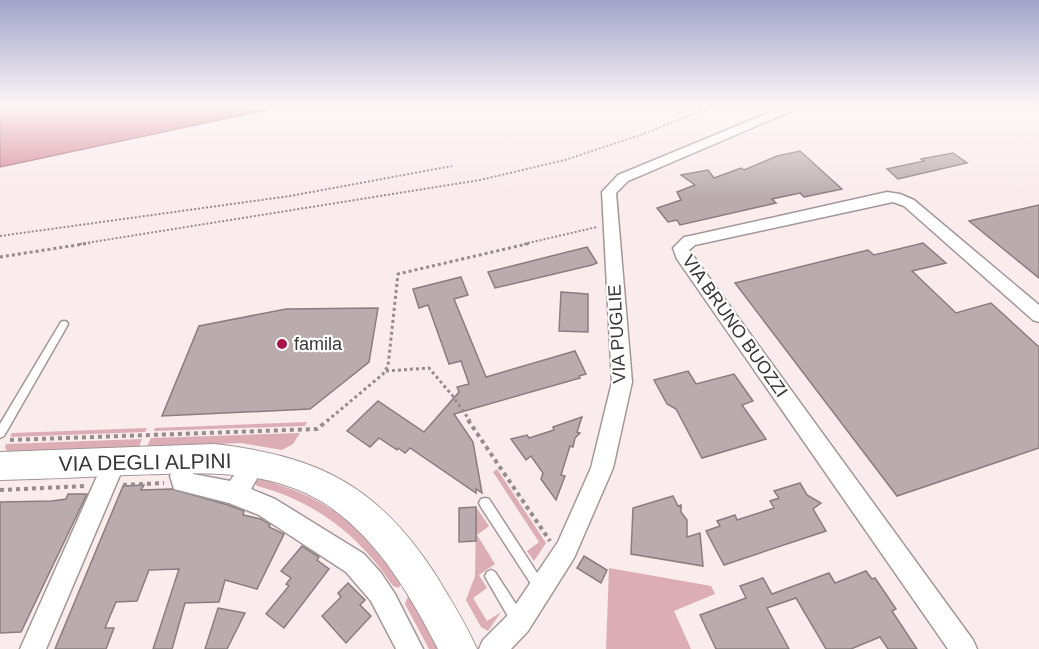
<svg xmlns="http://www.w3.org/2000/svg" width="1039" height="649" font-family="Helvetica,sans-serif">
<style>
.green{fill:#ddadb5}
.water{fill:#d78c9b;stroke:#a8727d;stroke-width:1.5}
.building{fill:#baacae;stroke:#8a7d7f;stroke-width:1.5}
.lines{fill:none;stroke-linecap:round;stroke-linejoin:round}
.lane-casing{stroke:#a39698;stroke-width:3}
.street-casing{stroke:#a39698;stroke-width:3}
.secondary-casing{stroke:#a39698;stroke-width:2}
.path-far2{stroke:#968c8d;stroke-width:2;stroke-dasharray:2 2;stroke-linecap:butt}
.path-far1{stroke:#968c8d;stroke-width:3;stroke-dasharray:3 3;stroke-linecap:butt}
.path{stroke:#968c8d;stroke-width:4;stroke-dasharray:4 4;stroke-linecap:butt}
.lane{fill:#fff;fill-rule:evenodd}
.street{fill:#fff;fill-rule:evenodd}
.secondary{fill:#fff;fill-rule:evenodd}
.poi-dot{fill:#a9154b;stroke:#fff;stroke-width:2}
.labels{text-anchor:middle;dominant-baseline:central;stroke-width:4.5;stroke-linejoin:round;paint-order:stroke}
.street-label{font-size:18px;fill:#3a3536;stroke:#fff}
.poi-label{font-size:18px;fill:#3a3536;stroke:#fff;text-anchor:start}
.near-street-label{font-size:21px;fill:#3a3536;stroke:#fff}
</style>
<rect width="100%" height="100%" fill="#faebed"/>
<g class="green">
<path d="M307,422L305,426L154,431L155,428Z"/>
<path d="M147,428L145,432L10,437L12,433Z"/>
<path d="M300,433L293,444L282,450L241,443L147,447L151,438Z"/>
<path d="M142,439L139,447L7,452L5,447L6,444Z"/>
<path d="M497,469L546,543L534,561L527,551L539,542L493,472Z"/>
<path d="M260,479C333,499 357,525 401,583L399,588L393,586C360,536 315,501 257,486L255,483Z"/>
<path d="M476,507L489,526L477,535L495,564L479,575L487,588L473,598L487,621L501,612L488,631L481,627L466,600L475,576Z"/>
<path d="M609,568L711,586L715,594L674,611L691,649H606Z"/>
<path d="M408,596H410L440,649H429L405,604Z"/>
</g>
<path class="water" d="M0,106H284L0,167Z"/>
<g class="building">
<path d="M800,151L842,189L804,197L800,193L772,199L776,203L680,225L677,220L668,222L657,208L681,200L677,192L695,185L681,175L708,170L714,178L741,168L744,170L777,156Z"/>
<path d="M953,153L967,163L898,179L887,169L924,161L921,159Z"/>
<path d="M1039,205V278L969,221Z"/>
<path d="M923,243L946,263L912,271L956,313L991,303L1039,347V448L897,496L735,283L868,250L874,255Z"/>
<path d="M587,247L597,263L592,265L495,288L488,272Z"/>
<path d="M461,277L468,295L454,299L486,377L575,351L586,374L579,376L580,378L454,414L473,442L482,493L476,489V493L410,448L405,453L398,448L397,450L379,438L370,447L347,431L378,401L424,432L459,392L457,387L469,384L461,361L449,364L428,305L419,308L413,289Z"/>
<path d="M561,292L588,294V332L559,331Z"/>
<path d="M378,308L369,362L310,409L162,416L199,326L286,309Z"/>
<path d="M688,371L696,384L734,374L753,401L742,405L766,439L702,458L676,409L667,404L654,380Z"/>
<path d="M582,417L577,432L580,433L575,438L573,447L570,446L561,475L565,476L556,500L541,479L543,473L531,456L526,460L511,439L527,435L529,438L554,430L553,427Z"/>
<path d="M800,483L807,495L821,503L813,509L826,531L724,565L706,531L720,526L717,521L735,515L737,520L774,508L770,501L779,498L774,491Z"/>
<path d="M144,485L141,490L172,489L228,505L244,511L243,515L261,519L270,525L269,527L284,534L257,589L225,580L219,602L185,603L172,649H153L179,569L149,570L137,601L116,602L105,628H114L106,649H55L123,486Z"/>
<path d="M68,494H87L21,632L0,633V502L52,501L66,499Z"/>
<path d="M673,496L678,506L681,505V512L687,520V537L700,533L703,566L631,554L633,508Z"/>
<path d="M476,507V541L459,542V508Z"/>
<path d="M302,546L319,557L317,560L329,569L284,628L266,614L289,586L286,584L291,578L281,571Z"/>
<path d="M584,556L607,570L601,583L577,568Z"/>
<path d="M866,571L872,579L875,578L896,609L892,611L917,649H888L880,637L851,649H826L796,598L767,608L789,649H716L700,615L746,598L740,586L763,578L772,594L829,573L835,583Z"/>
<path d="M348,583L365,600L360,605L371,616L346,643L322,616L341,597L338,593Z"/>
<path d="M218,608L245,613L227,649H205Z"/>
</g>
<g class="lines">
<defs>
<g id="lane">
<path d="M64,321L67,322L68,324L67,326L4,436L0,438V424L61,322Z"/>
<path d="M485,498L489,499L543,582L545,586L543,590L539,592L535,590L481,507L479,503L481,499Z"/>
<path d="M491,570L495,572L523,615L524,620L523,625L518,626L513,625L487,580L485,576L487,572Z"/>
</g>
<g id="street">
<path d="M785,106H803L628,181L616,193L632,382L613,468L574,558L528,631L511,649H479L483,640L510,613L558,542L591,468L612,382L602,192L618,175Z"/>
<path d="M887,192L900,194L914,200L1039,305V322L1033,320L904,206L893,202L695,245L689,250L973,640L977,649H948L677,259L673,248L684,237L690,236Z"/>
<path d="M188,448L196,451L199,458L193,474L230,481L247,456L255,453L263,456L266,463L251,489L275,499L364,554L381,573L395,594L423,649H396L371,601L346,572L259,515L229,503L174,489L170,476L180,451Z"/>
<path d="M115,451L123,454L126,461L46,649H20L107,454Z"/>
</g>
<path id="secondary" d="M214,444C319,456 379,486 437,577C451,600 466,624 477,649H438C410,595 377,537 324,503C264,466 195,473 128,475C85,477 43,479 0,480V452Z"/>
</defs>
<use href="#lane" class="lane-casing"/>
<use href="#street" class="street-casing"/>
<use href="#secondary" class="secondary-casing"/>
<g class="path-far2">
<path d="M0,236L290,196L452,166"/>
<path d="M80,244L480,180L565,160L646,133L713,106"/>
<path d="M524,244L597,227"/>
</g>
<g class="path-far1">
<path d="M0,257L90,243"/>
<path d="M386,371L429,368L452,395L470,421"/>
<path d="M327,421L383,374L388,366L398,274L531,243"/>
</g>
<g class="path">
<path d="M468,420L550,541"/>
<path d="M10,440L317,429L328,420"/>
<path d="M123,485L164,483"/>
<path d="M0,490L86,486"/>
</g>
<use href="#lane" class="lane"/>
<use href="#street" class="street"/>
<use href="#secondary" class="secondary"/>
</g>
<linearGradient id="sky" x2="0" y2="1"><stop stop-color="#a1a4c9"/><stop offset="0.54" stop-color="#fdf6f7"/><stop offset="1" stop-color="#fdf6f7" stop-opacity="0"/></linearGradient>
<rect width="1039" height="197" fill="url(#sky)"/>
<circle class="poi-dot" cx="282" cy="344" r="6"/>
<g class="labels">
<g class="street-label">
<text transform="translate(735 326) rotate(55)">VIA BRUNO BUOZZI</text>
<text transform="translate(617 334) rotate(-93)">VIA PUGLIE</text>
</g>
<g class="poi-label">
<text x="294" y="344">famila</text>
</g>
<g class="near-street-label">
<text transform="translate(145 462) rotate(-1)">VIA DEGLI ALPINI</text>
</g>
</g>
</svg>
